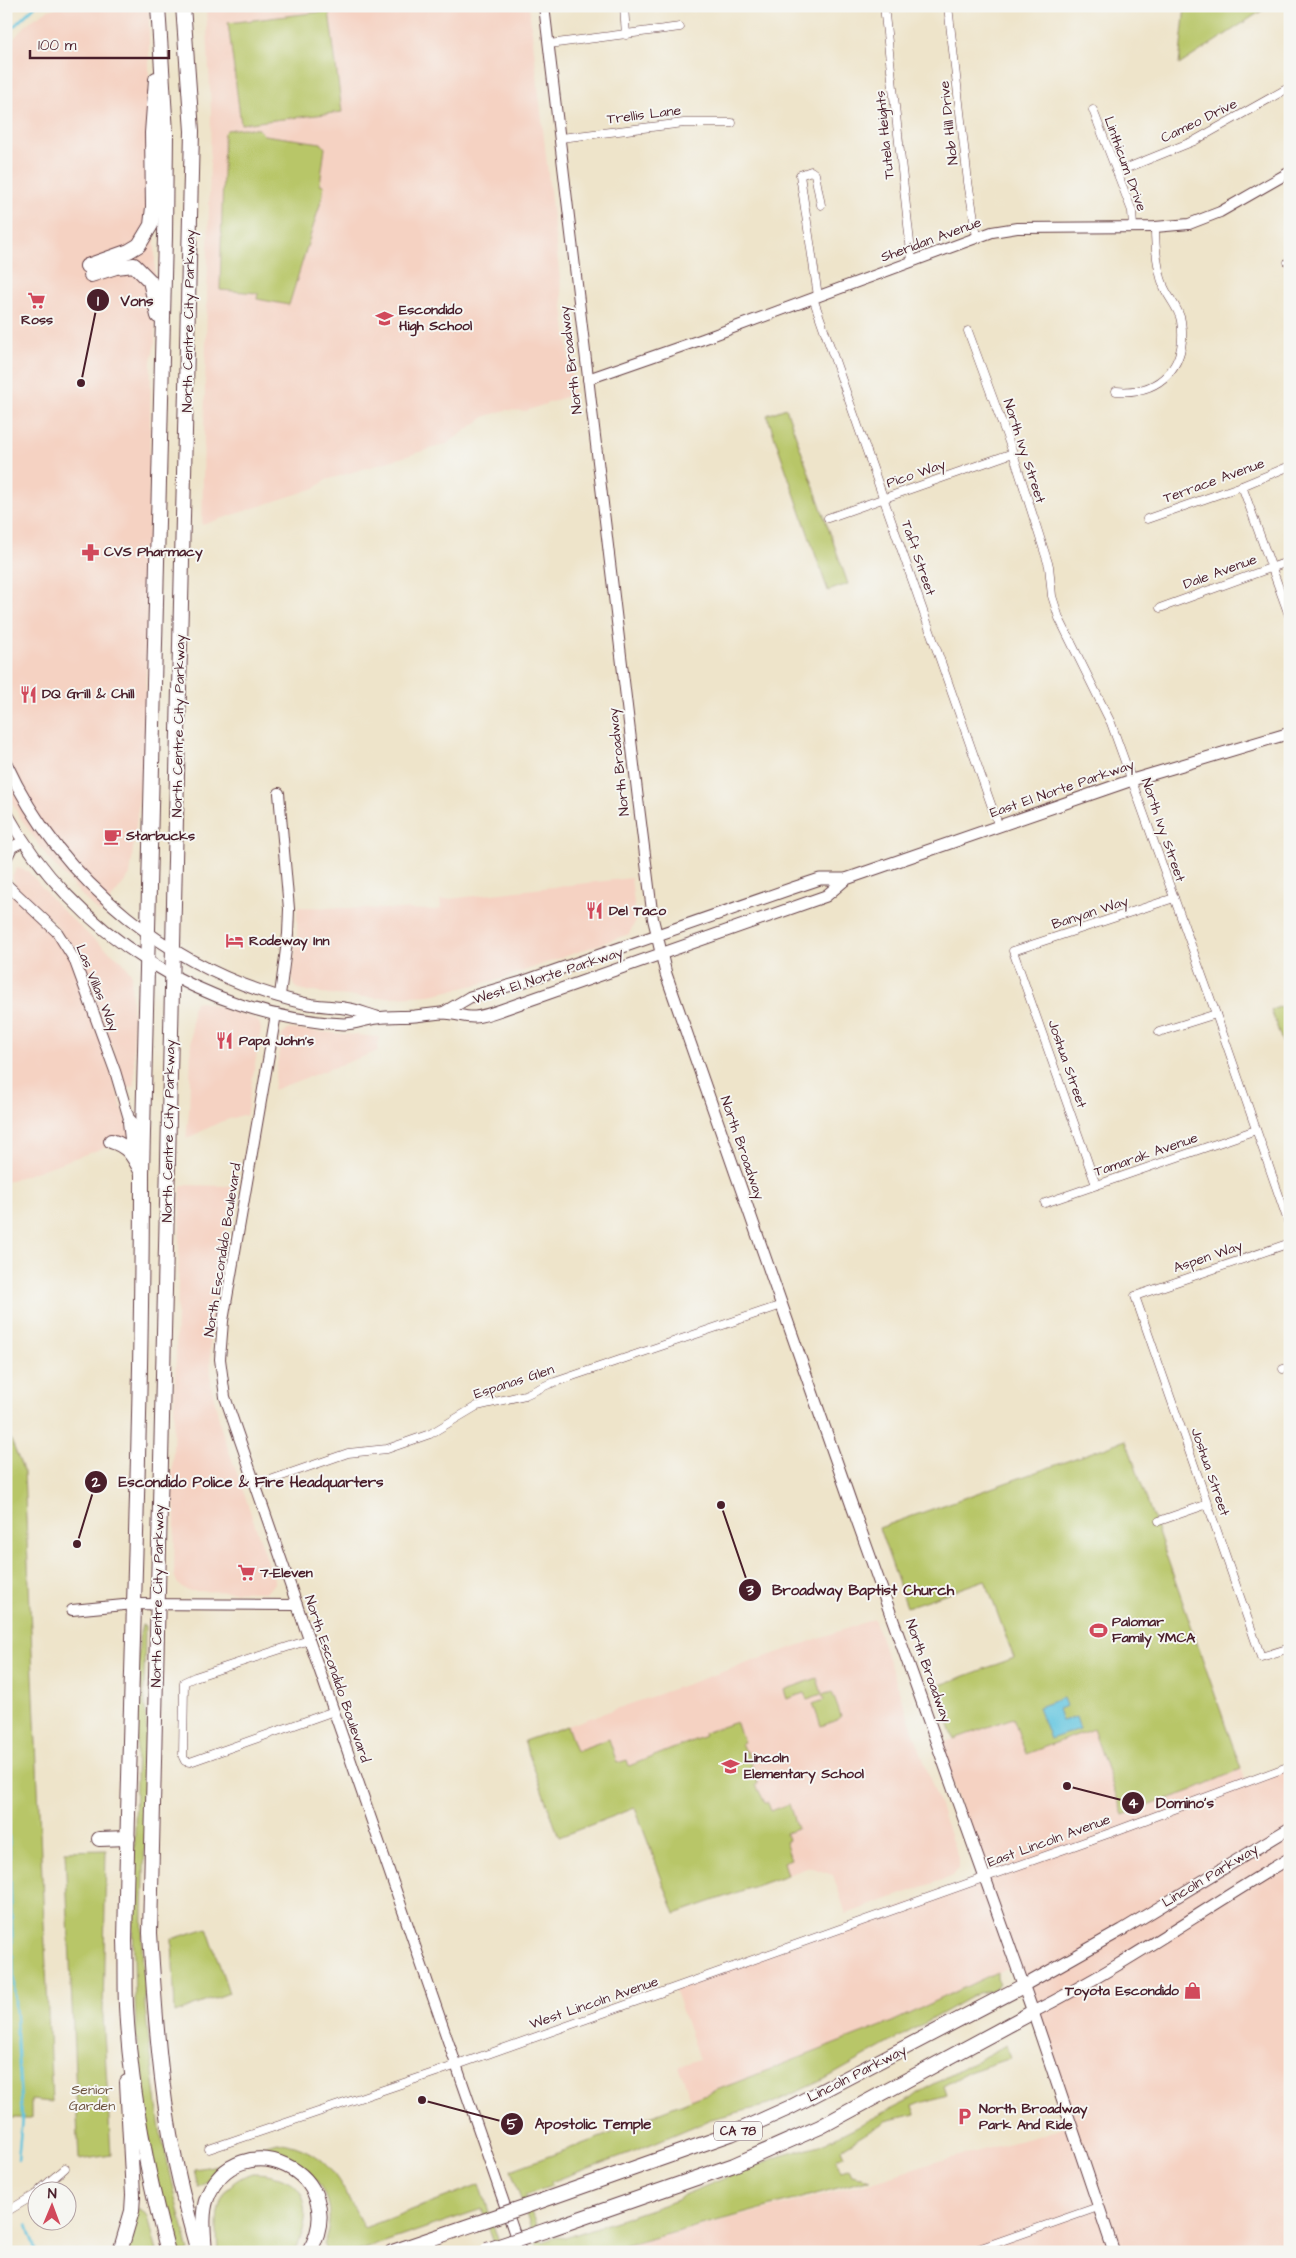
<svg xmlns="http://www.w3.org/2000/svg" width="1296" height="2258" font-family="'Architects Daughter',sans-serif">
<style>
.built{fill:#f5d2c2}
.green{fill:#b8c668;stroke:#81724a}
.water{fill:#61c4df;stroke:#567285}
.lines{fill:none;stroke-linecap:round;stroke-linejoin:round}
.stream{stroke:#61c4df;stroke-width:2.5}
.street-casing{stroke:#633d43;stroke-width:9}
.secondary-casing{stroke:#633d43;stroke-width:12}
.primary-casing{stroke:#633d43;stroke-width:13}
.highway-casing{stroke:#633d43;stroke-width:16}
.street{stroke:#fff;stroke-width:8}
.secondary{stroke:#fff;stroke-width:10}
.primary{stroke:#fff;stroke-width:11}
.highway{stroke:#fff;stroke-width:14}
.highway-bridge-casing{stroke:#633d43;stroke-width:16;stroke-linecap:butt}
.highway-bridge{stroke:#fff;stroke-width:14}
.labels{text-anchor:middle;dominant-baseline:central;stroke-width:4;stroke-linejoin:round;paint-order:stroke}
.shield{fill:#f6f6f2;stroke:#7e6067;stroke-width:1}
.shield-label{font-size:12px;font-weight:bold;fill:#4a1f2b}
.street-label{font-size:14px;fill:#4a1f2b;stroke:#f6f6f2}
.poi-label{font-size:14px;font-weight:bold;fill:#4a1f2b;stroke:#f6f6f2;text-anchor:start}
.park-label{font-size:14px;fill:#6b513d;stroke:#f6f6f2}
.leader{fill:none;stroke:#4a1f2b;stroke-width:2}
.callout-dot{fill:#4a1f2b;stroke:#f6f6f2;stroke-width:2}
.mark-label{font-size:15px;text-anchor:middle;font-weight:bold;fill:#fff}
.callout-label{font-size:15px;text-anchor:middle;font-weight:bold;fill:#4a1f2b;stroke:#f6f6f2;stroke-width:4;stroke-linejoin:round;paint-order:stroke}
</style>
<rect width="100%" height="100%" fill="#f6f6f2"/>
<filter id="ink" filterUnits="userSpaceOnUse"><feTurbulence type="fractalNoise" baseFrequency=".02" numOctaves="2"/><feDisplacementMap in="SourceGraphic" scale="10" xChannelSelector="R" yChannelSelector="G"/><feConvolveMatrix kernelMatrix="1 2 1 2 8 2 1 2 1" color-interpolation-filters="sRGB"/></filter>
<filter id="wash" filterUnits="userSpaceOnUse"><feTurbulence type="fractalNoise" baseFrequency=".0096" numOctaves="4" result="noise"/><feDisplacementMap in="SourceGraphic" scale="20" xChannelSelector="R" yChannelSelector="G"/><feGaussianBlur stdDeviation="1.12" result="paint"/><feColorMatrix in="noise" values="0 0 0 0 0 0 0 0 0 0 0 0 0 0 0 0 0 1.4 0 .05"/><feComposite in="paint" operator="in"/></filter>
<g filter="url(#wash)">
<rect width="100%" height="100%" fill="#eee4ca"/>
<g class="built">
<path d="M108,6H149V209L155,240V343L151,361L145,749L130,875L100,913L88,902L48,858L20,817L6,791V47L29,22L48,10L60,7L94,8Z"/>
<path d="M206,6H529L573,394L526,411L506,410L486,416L447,444L326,480L315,488L202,525L211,111Z"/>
<path d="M17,868L28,871L58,906L90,936L122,961L131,973L135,1086L127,1088L79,958L53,921L15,886L12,876Z"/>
<path d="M631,878L636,920L629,934L498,980L430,995L377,998L335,995L301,990L295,987L292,981L297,935V907L438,910L441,908L440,900Z"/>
<path d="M14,891L36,911L74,959L132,1138L6,1182V893Z"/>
<path d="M199,1001L253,1018L259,1022L261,1029L246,1116L242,1115L220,1122L186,1139L189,1112L192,1009L195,1002Z"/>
<path d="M289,1029L379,1037L378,1051L273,1090L282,1035Z"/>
<path d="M181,1185L233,1186L210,1328L211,1384L221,1428L274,1579V1583L267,1592L188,1591L178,1584L174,1575L175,1511L172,1480Z"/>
<path d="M874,1619L958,1858V1869L953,1876L846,1914L833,1875L810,1867L675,1914L635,1808L559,1837L524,1741Z"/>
<path d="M1201,1654L1246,1782L1290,1766V2252H602L872,2182L939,2161L1042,2135L1070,2124L1015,1964L892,2022L691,2100L679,2066L699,2059L674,1988L985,1877L939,1744L1013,1718L1026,1754L1077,1695Z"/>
</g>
<g class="green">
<path d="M1185,6H1269L1179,65Z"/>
<path d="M329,11L342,112L241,124L228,23Z"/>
<path d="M243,128L258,129L264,135L321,143L325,148L320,184L324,185L322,198L289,305L257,299L258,293L220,290L224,133L227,130Z"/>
<path d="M786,408L848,584L828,591L767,415Z"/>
<path d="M1290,1003V1064L1271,1010Z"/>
<path d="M6,1428L24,1472L52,2102L31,2100V2118H11L6,2067Z"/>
<path d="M1126,1440L1241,1769L1190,1791L1123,1815L1093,1729L1026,1754L1013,1718L954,1739L935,1687L1014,1658L985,1580L907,1607L879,1528Z"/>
<path d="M142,1625L145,1626L144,1694L148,1740L142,1943L145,2008L160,2130L189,2252H174L157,2181L144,2109L136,2033L133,1924L139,1638Z"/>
<path d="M817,1678L822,1694L807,1699L804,1693L787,1699L784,1690Z"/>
<path d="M832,1692L841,1716L835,1721L821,1726L813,1704L824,1700L822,1695Z"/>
<path d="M736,1722L744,1742L741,1743L745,1752L747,1751L758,1784L756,1785L765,1803H768L771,1811L789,1804L797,1829L786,1833L788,1840L785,1842L791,1859L783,1862L787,1875L675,1914L635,1808L559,1837L524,1741L567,1726L576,1751L609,1739L617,1763L627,1760L629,1766L705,1736L704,1733Z"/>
<path d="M106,1850L103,2015L111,2155L79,2160L65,1851Z"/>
<path d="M207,1928L229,1993L175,2013L172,1939Z"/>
<path d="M997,1972V1979L1000,1983L993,1991L978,1993L825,2079L768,2105L711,2119L637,2150L551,2182L552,2186L525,2195L542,2242L557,2237L565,2238L678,2200L681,2196L780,2156L820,2145L911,2099L921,2091L1006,2045L1010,2058L969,2072L943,2086L946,2095L912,2106L915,2114L886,2121L841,2149L844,2156L836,2159L841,2171L848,2169L851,2175L871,2179L602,2252H539L511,2170L620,2130L642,2119L892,2022Z"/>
<path d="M277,2142C331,2150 341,2185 364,2228L480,2184L502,2252H497L482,2209L355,2252H327L323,2244C348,2192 292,2138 240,2155C222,2161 215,2180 198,2187L194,2169L219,2165L236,2153Z"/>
<path d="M252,2173C307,2173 317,2209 294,2252H218C216,2218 213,2186 252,2173Z"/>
<path d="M138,2208L148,2216L157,2252H128Z"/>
</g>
<path class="water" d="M1063,1698L1066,1706L1058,1709L1062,1721L1076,1717L1080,1729L1050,1739L1038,1707Z"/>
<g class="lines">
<g class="stream">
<path d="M6,34L35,6"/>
<path d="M6,1750L14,1985L22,2118L18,2160"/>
<path d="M27,2225L36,2252"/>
</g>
</g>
</g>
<g filter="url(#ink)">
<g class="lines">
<defs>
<g id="street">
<path d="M624,6L626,35"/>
<path d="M884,6L912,261"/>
<path d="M948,6L968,182L977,237"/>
<path d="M549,44L680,27"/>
<path d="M1093,110L1132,211L1133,227"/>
<path d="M561,138L684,123H732"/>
<path d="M1117,172L1194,141L1290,87"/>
<path d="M1288,262L1290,260"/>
<path d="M818,296L800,175L811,171L815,174L821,205"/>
<path d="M813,298L999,827"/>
<path d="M968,331L1013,453L1049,566L1052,596L1059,618L1111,723L1216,1014L1290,1227"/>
<path d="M1116,391C1160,395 1188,366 1181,321C1179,308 1169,299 1164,287C1157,269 1155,247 1155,227"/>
<path d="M1242,486L1290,618"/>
<path d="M828,518L1013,453"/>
<path d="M1147,519L1242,486L1290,466"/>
<path d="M1160,608L1290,561"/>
<path d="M1159,1032L1216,1014"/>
<path d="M1096,1185L1013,951L1174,898"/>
<path d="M1045,1203L1256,1130"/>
<path d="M1290,1243L1135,1296L1261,1657L1290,1648"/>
<path d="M1283,1369L1290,1367"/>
<path d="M256,1485L348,1453L387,1449L430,1434L477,1406L525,1395L549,1384L782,1305"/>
<path d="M1159,1521L1208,1504"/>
<path d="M309,1640L195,1677L184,1682L183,1757L185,1761L190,1762L334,1711"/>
<path d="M209,2149L457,2065L1110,1833L1290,1766"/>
<path d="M40,2190L65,2168"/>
<path d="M6,2212L38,2193"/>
<path d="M970,2252L1098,2207"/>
</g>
<g id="secondary">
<path d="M544,6L638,799L653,919L657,935"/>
<path d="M588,379L703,339L992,232L1017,228L1155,227L1189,224L1220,212L1290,172"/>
<path d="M279,793L289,909L288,934L280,995"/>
<path d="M6,859L12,847L24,841"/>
<path d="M6,884L57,932L74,959L115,1071L130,1122"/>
<path d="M276,1014L223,1321L220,1359L225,1397L521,2252"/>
<path d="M72,1610L134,1604L297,1605"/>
</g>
<g id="primary">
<path d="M6,763C61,883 174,973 303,1003C316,1006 330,1006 344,1008C355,1009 366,1014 377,1017"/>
<path d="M6,812C72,933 206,1018 344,1024C355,1024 366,1019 377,1018C390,1016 403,1017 415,1016C424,1015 433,1014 441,1013C452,1012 464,1018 475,1017C485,1016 495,1012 504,1009L826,896L846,879"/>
<path d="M657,935L666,974L852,1506L1033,2012L1114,2252"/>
<path d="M443,1013L470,997L522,982L793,888L820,879H846L1132,780L1290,733"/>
<path d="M1023,1986L1122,1930L1290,1828"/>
<path d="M1033,2012C1122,1967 1204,1909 1290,1858"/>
</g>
<g id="highway">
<path d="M158,6L166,133L165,236L142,1173C142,1429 130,1685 125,1941C126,1963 125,1985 126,2006C130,2087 147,2173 168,2252"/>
<path d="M183,6L192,131L150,1933C154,1996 158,2059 168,2122C175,2166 186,2209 198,2252"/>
<path d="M87,266L129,251L139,245L151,225L153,207L152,133L156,79"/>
<path d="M91,275L116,267L134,265L150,281L158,316"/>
<path d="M130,1122L134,1156"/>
<path d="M111,1141C128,1146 133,1155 141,1171"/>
<path d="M99,1839L128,1838"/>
<path d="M538,2202L731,2134L791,2107L1023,1986"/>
<path d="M547,2230L734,2165L820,2127L1033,2012"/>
<path d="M120,2252L132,2211L133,2195L127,2082"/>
<path d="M205,2252C204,2235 201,2215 207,2198C237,2120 355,2172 309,2252"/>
<path d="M392,2252L477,2223"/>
</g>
</defs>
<use href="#street" class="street-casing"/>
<use href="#secondary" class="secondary-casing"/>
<use href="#primary" class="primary-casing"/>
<use href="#highway" class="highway-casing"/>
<use href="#street" class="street"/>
<use href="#secondary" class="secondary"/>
<use href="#primary" class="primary"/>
<use href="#highway" class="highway"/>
<defs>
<g id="highway-bridge">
<path d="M477,2223L538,2202"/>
<path d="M487,2250L547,2230"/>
</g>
</defs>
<use href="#highway-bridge" class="highway-bridge-casing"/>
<use href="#highway-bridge" class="highway-bridge"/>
</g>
</g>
<defs>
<symbol id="supermarket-bare" viewBox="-9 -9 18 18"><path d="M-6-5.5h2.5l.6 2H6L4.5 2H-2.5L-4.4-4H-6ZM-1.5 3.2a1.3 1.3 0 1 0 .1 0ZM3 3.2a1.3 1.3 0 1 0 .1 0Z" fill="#d1495b" stroke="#f6f6f2" stroke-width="2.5" paint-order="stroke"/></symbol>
<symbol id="school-bare" viewBox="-9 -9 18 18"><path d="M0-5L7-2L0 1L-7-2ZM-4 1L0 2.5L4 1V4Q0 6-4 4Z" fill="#d1495b" stroke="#f6f6f2" stroke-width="2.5" paint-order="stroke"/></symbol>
<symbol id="pharmacy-bare" viewBox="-9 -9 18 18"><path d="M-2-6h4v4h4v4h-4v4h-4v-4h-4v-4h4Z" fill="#d1495b" stroke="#f6f6f2" stroke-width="2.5" paint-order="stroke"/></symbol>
<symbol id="restaurant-bare" viewBox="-9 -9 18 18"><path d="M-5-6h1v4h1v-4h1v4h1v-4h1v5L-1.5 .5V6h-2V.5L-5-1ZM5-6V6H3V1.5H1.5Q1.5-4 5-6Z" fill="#d1495b" stroke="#f6f6f2" stroke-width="2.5" paint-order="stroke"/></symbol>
<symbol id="cafe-bare" viewBox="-9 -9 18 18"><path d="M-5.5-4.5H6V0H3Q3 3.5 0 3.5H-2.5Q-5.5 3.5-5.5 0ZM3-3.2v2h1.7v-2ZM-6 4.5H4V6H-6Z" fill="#d1495b" stroke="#f6f6f2" stroke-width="2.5" paint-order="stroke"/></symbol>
<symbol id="hotel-bare" viewBox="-9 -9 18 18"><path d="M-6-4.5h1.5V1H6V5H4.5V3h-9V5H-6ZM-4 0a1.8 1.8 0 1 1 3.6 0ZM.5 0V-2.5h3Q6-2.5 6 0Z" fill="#d1495b" stroke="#f6f6f2" stroke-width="2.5" paint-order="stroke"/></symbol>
<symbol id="stadium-bare" viewBox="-9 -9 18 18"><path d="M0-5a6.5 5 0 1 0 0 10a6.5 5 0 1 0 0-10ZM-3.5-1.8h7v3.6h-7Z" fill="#d1495b" stroke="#f6f6f2" stroke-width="2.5" paint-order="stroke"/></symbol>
<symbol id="shop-bare" viewBox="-9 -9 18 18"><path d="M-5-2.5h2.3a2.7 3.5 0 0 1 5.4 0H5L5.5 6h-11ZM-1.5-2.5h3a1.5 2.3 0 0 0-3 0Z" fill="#d1495b" stroke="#f6f6f2" stroke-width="2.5" paint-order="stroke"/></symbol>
<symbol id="parking-bare" viewBox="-9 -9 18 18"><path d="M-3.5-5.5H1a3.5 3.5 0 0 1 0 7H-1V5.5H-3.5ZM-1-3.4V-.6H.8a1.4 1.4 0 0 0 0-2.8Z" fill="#d1495b" stroke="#f6f6f2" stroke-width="2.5" paint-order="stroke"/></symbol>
</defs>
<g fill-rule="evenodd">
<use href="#supermarket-bare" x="24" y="288" width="25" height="25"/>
<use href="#school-bare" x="372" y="306" width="25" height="25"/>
<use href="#pharmacy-bare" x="78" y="540" width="25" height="25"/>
<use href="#restaurant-bare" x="16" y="682" width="25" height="25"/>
<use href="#cafe-bare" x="100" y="824" width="25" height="25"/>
<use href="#restaurant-bare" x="582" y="898" width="25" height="25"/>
<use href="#hotel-bare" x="222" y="928" width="25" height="25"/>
<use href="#restaurant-bare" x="212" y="1028" width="25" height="25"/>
<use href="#supermarket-bare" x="234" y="1560" width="25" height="25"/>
<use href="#stadium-bare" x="1086" y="1618" width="25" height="25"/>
<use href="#school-bare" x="718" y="1754" width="25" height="25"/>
<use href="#shop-bare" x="1180" y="1978" width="25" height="25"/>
<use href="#parking-bare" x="952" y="2104" width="25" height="25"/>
</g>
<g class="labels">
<rect class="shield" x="714" y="2121.5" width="48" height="19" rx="4"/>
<g class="shield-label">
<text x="738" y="2131">CA 78</text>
</g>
<g class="street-label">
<text transform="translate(644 115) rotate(-7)">Trellis Lane</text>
<text transform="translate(1199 121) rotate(-26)">Cameo Drive</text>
<text transform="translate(949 123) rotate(-96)">Nob Hill Drive</text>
<text transform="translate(885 135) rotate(-96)">Tutela Heights</text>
<text transform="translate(1125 164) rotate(70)">Linthicum Drive</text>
<text transform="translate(931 240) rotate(-20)">Sheridan Avenue</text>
<text transform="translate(189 321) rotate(-89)">North Centre City Parkway</text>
<text transform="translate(571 360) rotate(-97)">North Broadway</text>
<text transform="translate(1024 451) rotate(72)">North Ivy Street</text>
<text transform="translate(916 474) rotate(-19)">Pico Way</text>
<text transform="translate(1214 481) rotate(-20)">Terrace Avenue</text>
<text transform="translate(918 558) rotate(71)">Taft Street</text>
<text transform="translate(1220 572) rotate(-20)">Dale Avenue</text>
<text transform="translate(179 726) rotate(-89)">North Centre City Parkway</text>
<text transform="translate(619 762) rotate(-96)">North Broadway</text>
<text transform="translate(1062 789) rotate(-19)">East El Norte Parkway</text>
<text transform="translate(1163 830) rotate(71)">North Ivy Street</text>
<text transform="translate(1090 913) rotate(-18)">Banyan Way</text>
<text transform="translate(548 976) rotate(-18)">West El Norte Parkway</text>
<text transform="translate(97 988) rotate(68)">Las Villas Way</text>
<text transform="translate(1067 1064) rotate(71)">Joshua Street</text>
<text transform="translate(169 1131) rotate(-89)">North Centre City Parkway</text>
<text transform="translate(742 1148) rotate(71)">North Broadway</text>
<text transform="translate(1146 1155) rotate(-19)">Tamarak Avenue</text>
<text transform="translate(223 1250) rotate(-81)">North Escondido Boulevard</text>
<text transform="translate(1208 1257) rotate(-19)">Aspen Way</text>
<text transform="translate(514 1382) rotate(-18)">Espanas Glen</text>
<text transform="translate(1210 1472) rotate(71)">Joshua Street</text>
<text transform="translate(158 1596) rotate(-89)">North Centre City Parkway</text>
<text transform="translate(928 1671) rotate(70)">North Broadway</text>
<text transform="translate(337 1679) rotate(71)">North Escondido Boulevard</text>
<text transform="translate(1049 1841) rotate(-20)">East Lincoln Avenue</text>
<text transform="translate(1210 1876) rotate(-31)">Lincoln Parkway</text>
<text transform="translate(594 2003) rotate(-19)">West Lincoln Avenue</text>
<text transform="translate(857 2074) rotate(-27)">Lincoln Parkway</text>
</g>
<g class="poi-label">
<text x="399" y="310">Escondido<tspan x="399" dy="16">High School</tspan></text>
<text x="37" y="320" text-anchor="middle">Ross</text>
<text x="104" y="552">CVS Pharmacy</text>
<text x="42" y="694">DQ Grill &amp; Chill</text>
<text x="126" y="836">Starbucks</text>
<text x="609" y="911">Del Taco</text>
<text x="249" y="941">Rodeway Inn</text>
<text x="239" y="1041">Papa John's</text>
<text x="260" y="1573">7-Eleven</text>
<text x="1112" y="1622">Palomar<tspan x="1112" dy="16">Family YMCA</tspan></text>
<text x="744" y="1758">Lincoln<tspan x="744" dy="16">Elementary School</tspan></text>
<text x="1179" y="1991" text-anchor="end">Toyota Escondido</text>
<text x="979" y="2109">North Broadway<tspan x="979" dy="16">Park And Ride</tspan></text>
</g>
<g class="park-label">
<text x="92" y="2090">Senior<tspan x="92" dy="16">Garden</tspan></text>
</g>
</g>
<path class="leader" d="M81 383L98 300M77 1544L96 1482M721 1505L750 1590M1067 1786L1133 1803M422 2100L512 2124"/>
<g class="callout-dot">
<circle cx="81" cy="383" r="5"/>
<circle cx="77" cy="1544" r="5"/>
<circle cx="721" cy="1505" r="5"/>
<circle cx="1067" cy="1786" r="5"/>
<circle cx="422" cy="2100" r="5"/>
<circle cx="98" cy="300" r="12"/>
<circle cx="96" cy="1482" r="12"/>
<circle cx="750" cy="1590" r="12"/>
<circle cx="1133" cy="1803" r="12"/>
<circle cx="512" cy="2124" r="12"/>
</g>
<g class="mark-label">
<text x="98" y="306">1</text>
<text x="96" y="1487">2</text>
<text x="750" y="1595">3</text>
<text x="1133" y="1808">4</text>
<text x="512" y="2129">5</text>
</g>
<g class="callout-label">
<text x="137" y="306">Vons</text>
<text x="251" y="1487">Escondido Police &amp; Fire Headquarters</text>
<text x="863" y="1595">Broadway Baptist Church</text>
<text x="1185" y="1808">Domino's</text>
<text x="593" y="2129">Apostolic Temple</text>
</g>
<rect width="1296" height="2258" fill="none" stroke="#f6f6f2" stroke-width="25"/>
<g transform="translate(52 2206) rotate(1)"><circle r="24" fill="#f6f6f2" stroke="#b1a0a2"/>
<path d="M0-4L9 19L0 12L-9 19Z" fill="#d1495b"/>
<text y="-8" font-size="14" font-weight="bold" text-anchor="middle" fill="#4a1f2b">N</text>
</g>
<path d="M30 50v8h139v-8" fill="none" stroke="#4a1f2b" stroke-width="2.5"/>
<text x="38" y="50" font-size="15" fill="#4a1f2b" stroke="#f6f6f2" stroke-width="4" paint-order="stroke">100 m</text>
</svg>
